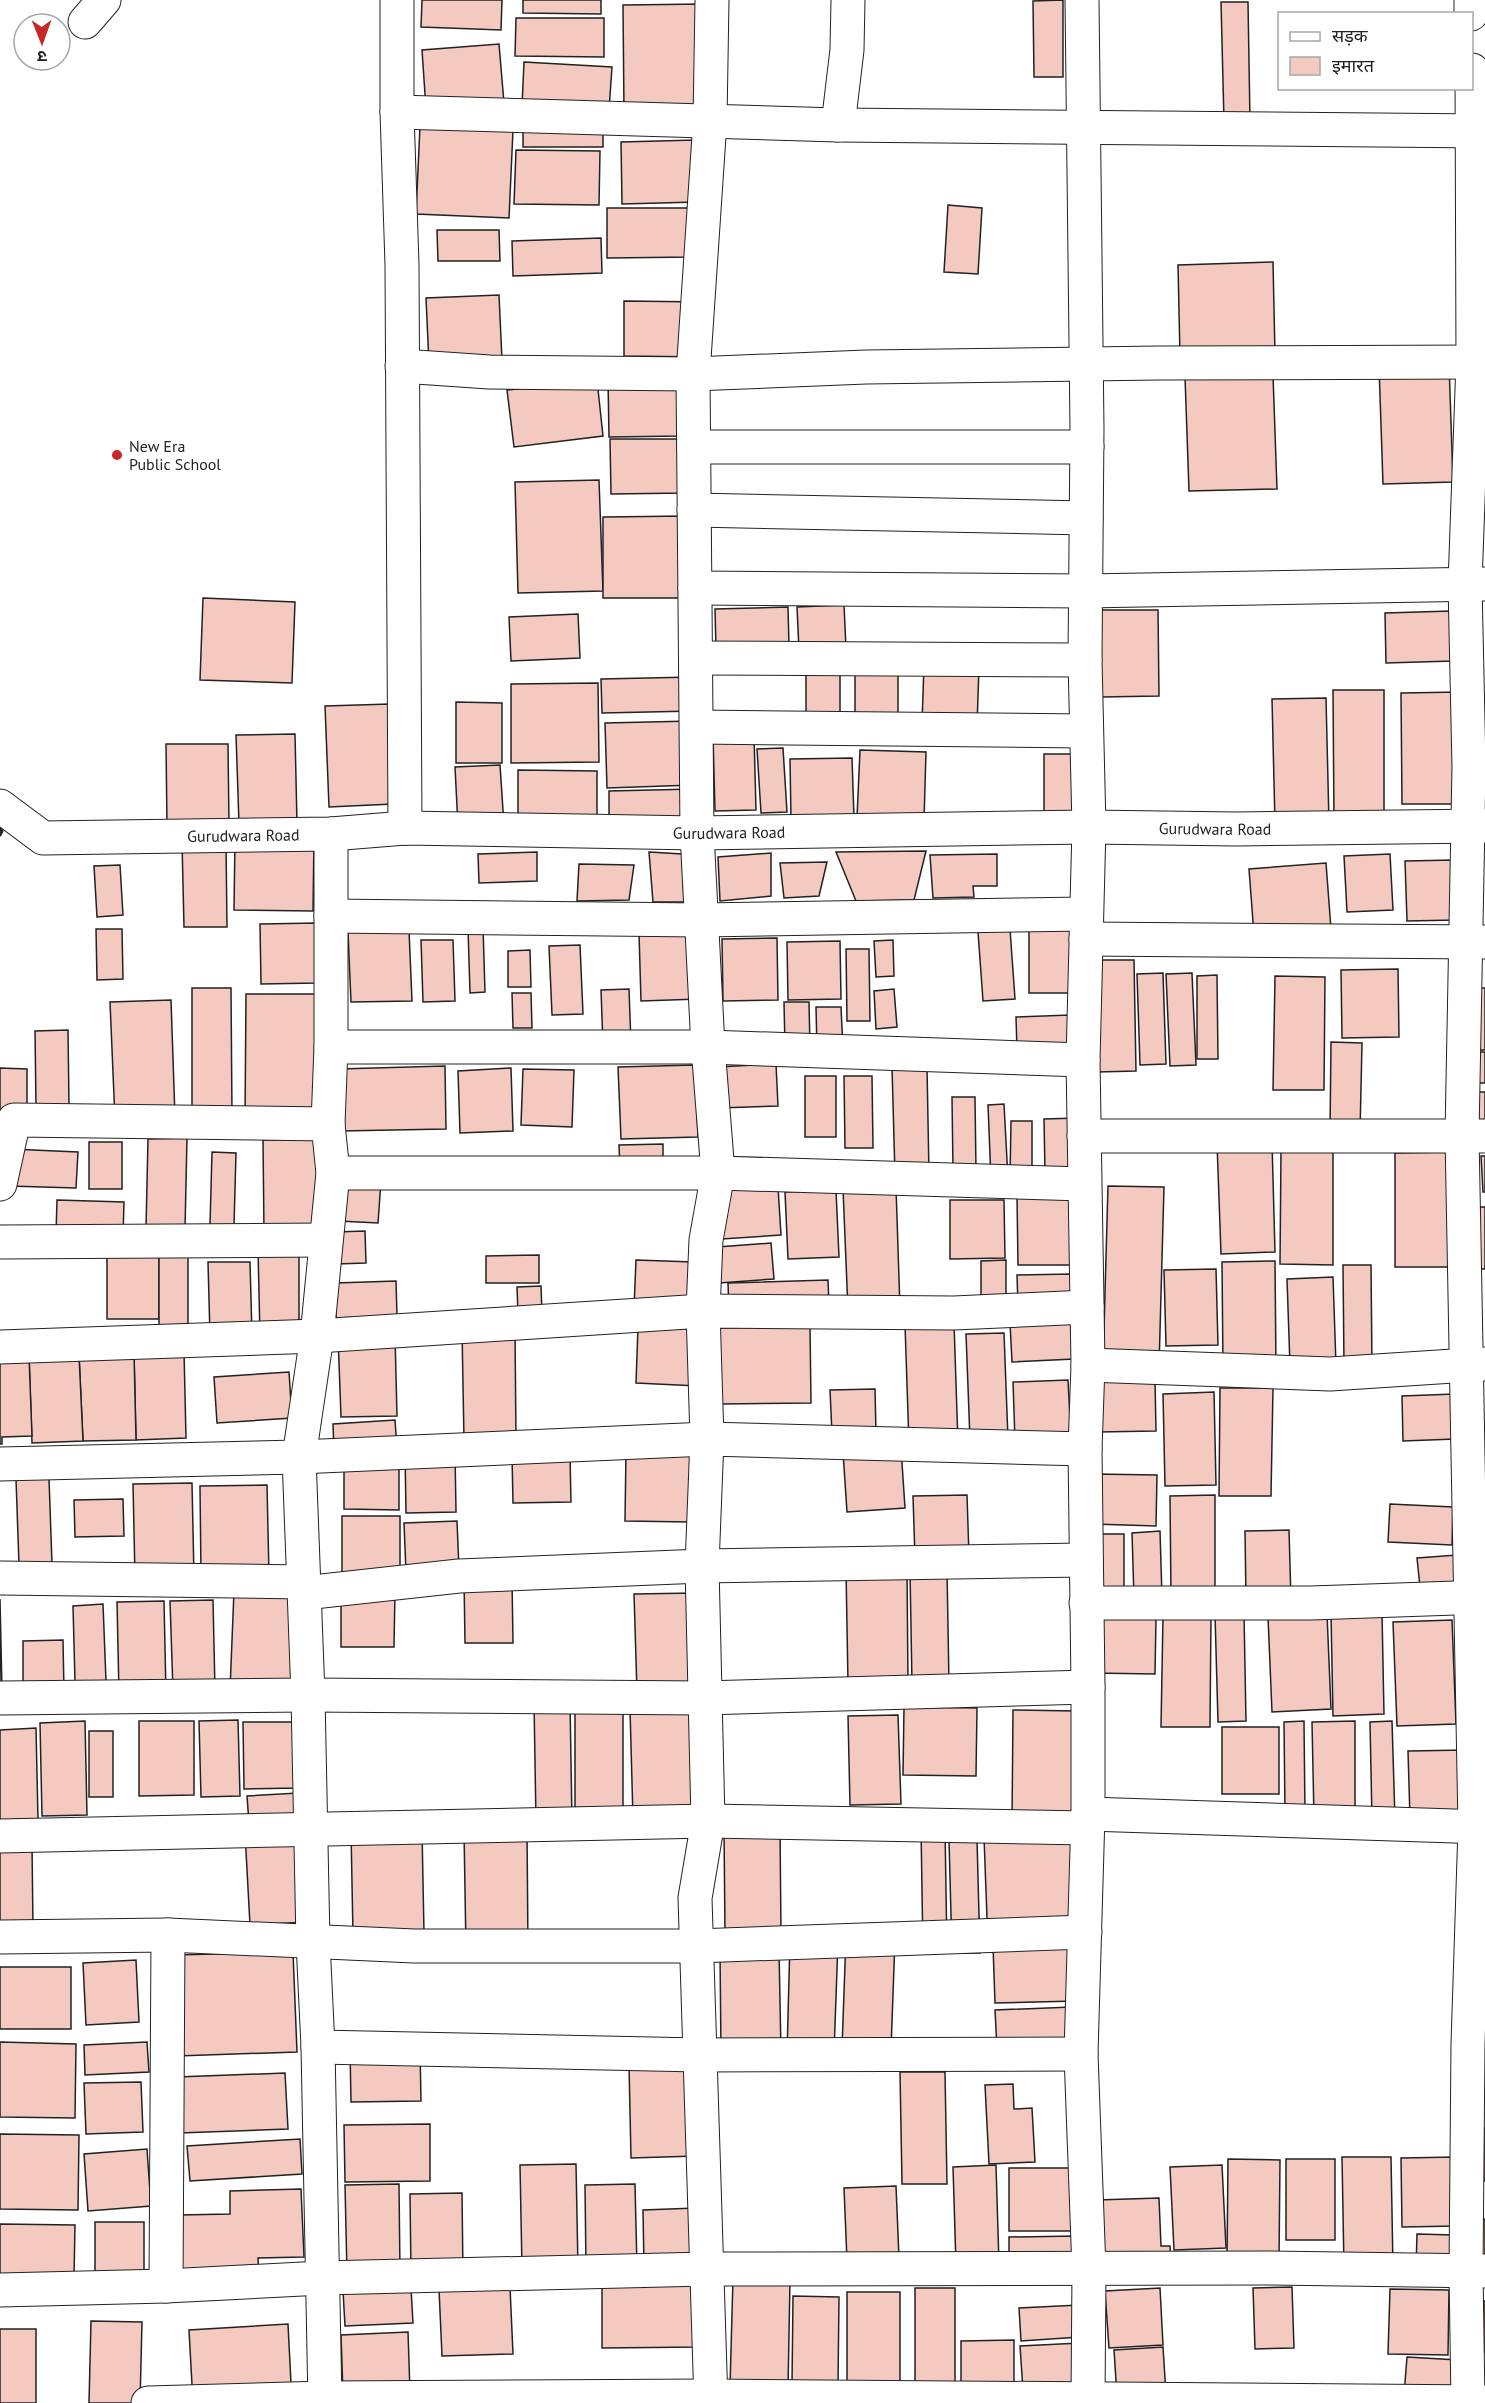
<svg xmlns="http://www.w3.org/2000/svg" width="1485" height="2403" font-family="'PT Sans','Noto Sans Devanagari',sans-serif">
<style>
.building{fill:#f3c9c0;stroke:#222;stroke-width:1.5}
.lines{fill:none;stroke-linecap:round;stroke-linejoin:round}
.street-casing{stroke:#222;stroke-width:35}
.street{stroke:#fff;stroke-width:33}
.wall{stroke:#222;stroke-width:3}
.poi-dot{fill:#c62828;stroke:#fff;stroke-width:2}
.labels{text-anchor:middle;dominant-baseline:central;stroke-width:4.5;stroke-linejoin:round;paint-order:stroke}
.poi-label{font-size:16px;fill:#222;stroke:#fff;text-anchor:start}
.street-label{font-size:16px;fill:#222;stroke:#fff}
</style>
<rect width="100%" height="100%" fill="#fff"/>
<g class="building">
<path d="M422,0H502L501,30L421,27Z"/>
<path d="M523,0H601V14L523,13Z"/>
<path d="M1063,0V77H1034L1033,1Z"/>
<path d="M1221,2H1248L1250,121L1224,122Z"/>
<path d="M704,4L705,113H624L623,5Z"/>
<path d="M516,18H604V57L515,56Z"/>
<path d="M499,44L504,103L426,109L422,50Z"/>
<path d="M524,62L612,67L609,110L522,106Z"/>
<path d="M420,126L513,130L509,218L416,214Z"/>
<path d="M603,127V147H523V128Z"/>
<path d="M696,140L697,202L622,204L621,142Z"/>
<path d="M516,150L600,151L599,205L514,204Z"/>
<path d="M948,205L982,208L978,274L944,272Z"/>
<path d="M607,208H694V257L607,258Z"/>
<path d="M437,230H499L500,261H438Z"/>
<path d="M601,238L602,273L513,276L512,241Z"/>
<path d="M1273,262L1275,354L1180,357L1178,265Z"/>
<path d="M499,295L502,360L429,364L426,298Z"/>
<path d="M624,301L705,302L704,357L624,356Z"/>
<path d="M1449,363L1453,482L1383,484L1379,366Z"/>
<path d="M1273,375L1277,489L1189,491L1185,377Z"/>
<path d="M682,377L683,436L609,437L608,379Z"/>
<path d="M597,380L603,436L514,447L507,390Z"/>
<path d="M610,439H685L686,493L611,494Z"/>
<path d="M599,480L603,591L518,593L515,482Z"/>
<path d="M687,516L688,598H603V517Z"/>
<path d="M203,598L295,602L292,683L200,680Z"/>
<path d="M844,605L846,648L799,650L797,607Z"/>
<path d="M788,607L789,646L716,648L715,609Z"/>
<path d="M1100,610H1158L1159,696L1101,697Z"/>
<path d="M1451,611L1453,661L1386,663L1385,613Z"/>
<path d="M578,614L580,658L511,661L509,617Z"/>
<path d="M806,663L840,664V721H806Z"/>
<path d="M924,665L979,667L977,726L922,723Z"/>
<rect x="855" y="667" width="43" height="56"/>
<path d="M693,677L694,711L602,713L601,679Z"/>
<path d="M598,683L599,762L511,763V684Z"/>
<path d="M1333,690H1384V821L1334,822Z"/>
<path d="M1461,692L1462,804H1402L1401,693Z"/>
<path d="M1326,698L1329,823L1275,824L1272,699Z"/>
<path d="M456,702L502,703V763H456Z"/>
<path d="M390,704L393,804L329,807L325,706Z"/>
<path d="M692,721L694,785L607,788L605,723Z"/>
<path d="M295,734L297,823L239,824L236,735Z"/>
<path d="M754,735L756,810L715,811L713,736Z"/>
<path d="M166,744H228L229,825L167,826Z"/>
<path d="M783,748L787,812L761,813L757,749Z"/>
<path d="M860,750L926,752L924,821L857,818Z"/>
<rect x="1044" y="754" width="35" height="72"/>
<path d="M852,758L854,818L791,819L790,759Z"/>
<path d="M500,765L504,825L458,826L455,767Z"/>
<path d="M518,770L597,771V819L518,818Z"/>
<path d="M694,789V821L609,822V791Z"/>
<path d="M235,838H314L313,911L234,910Z"/>
<path d="M182,842H226L227,927H184Z"/>
<path d="M926,851L914,900L856,901L836,852Z"/>
<path d="M537,852V881L479,883L478,854Z"/>
<path d="M649,852L682,854L684,902H653Z"/>
<path d="M771,853V896L720,901L718,857Z"/>
<path d="M997,854V886H973L974,897L933,898L930,855Z"/>
<path d="M1390,854L1393,910L1347,912L1344,856Z"/>
<path d="M1454,860L1456,920L1407,921L1405,861Z"/>
<path d="M827,862L819,896L784,898L780,863Z"/>
<path d="M1326,863L1331,929L1254,935L1249,869Z"/>
<path d="M579,864L634,865L629,900L577,901Z"/>
<path d="M120,865L123,915L97,917L94,866Z"/>
<path d="M317,923L318,983L261,984L260,924Z"/>
<path d="M1029,925H1078L1077,993H1029Z"/>
<path d="M483,927L485,992L470,993L468,928Z"/>
<path d="M96,929H122L123,979L97,980Z"/>
<path d="M1010,929L1015,999L983,1001L978,932Z"/>
<path d="M409,930L412,1001L351,1002L348,932Z"/>
<path d="M697,932L699,999L641,1001L639,933Z"/>
<path d="M777,938L778,1000L723,1001L722,939Z"/>
<path d="M421,940H453L455,1001L423,1002Z"/>
<path d="M893,940L894,976L876,977L874,941Z"/>
<path d="M840,941L841,999L788,1000L787,942Z"/>
<path d="M580,945L583,1014L552,1015L549,946Z"/>
<path d="M846,949H869L870,1021H847Z"/>
<path d="M530,950L531,987H508V951Z"/>
<path d="M1095,960H1134L1136,1071L1097,1072Z"/>
<path d="M1398,969L1399,1037L1342,1038L1341,970Z"/>
<path d="M1163,973L1166,1064L1140,1065L1137,974Z"/>
<path d="M1192,973L1196,1065L1170,1066L1166,974Z"/>
<path d="M1217,975L1218,1059H1197V976Z"/>
<path d="M1275,976L1325,977L1324,1090H1273Z"/>
<path d="M192,988H231L232,1115H192Z"/>
<path d="M1475,988H1485V1050H1477Z"/>
<path d="M629,989L631,1044L603,1045L601,990Z"/>
<path d="M894,989L897,1027L876,1029L874,991Z"/>
<path d="M512,993H531L532,1028H513Z"/>
<path d="M246,994H320L319,1121H245Z"/>
<path d="M171,1000L175,1117L115,1120L110,1002Z"/>
<path d="M784,1002H809L810,1047H785Z"/>
<path d="M816,1007H841L843,1049L817,1050Z"/>
<path d="M1070,1015L1071,1047L1017,1050L1016,1017Z"/>
<path d="M68,1030L69,1106L36,1107L35,1031Z"/>
<path d="M1331,1042L1362,1043L1360,1133L1330,1132Z"/>
<rect x="1479" y="1052" width="6" height="31"/>
<path d="M776,1064L778,1106L718,1108L717,1067Z"/>
<path d="M695,1065L698,1137L621,1139L618,1067Z"/>
<path d="M445,1066L446,1129L340,1131L338,1069Z"/>
<path d="M927,1066L929,1175L895,1176L892,1067Z"/>
<path d="M0,1068L27,1069V1113H0Z"/>
<path d="M511,1068L513,1131L460,1133L458,1071Z"/>
<path d="M523,1069L574,1070L572,1127L521,1125Z"/>
<rect x="805" y="1076" width="31" height="61"/>
<path d="M844,1076H872L873,1148H845Z"/>
<path d="M1476,1092H1485V1130H1478Z"/>
<path d="M952,1097H975L976,1171H953Z"/>
<path d="M1004,1104L1008,1179L991,1180L988,1105Z"/>
<path d="M1078,1118V1173H1045L1044,1119Z"/>
<path d="M1011,1121H1032V1178L1010,1179Z"/>
<path d="M187,1138L185,1229L146,1228L148,1139Z"/>
<path d="M322,1139L324,1231L264,1233L263,1140Z"/>
<rect x="89" y="1142" width="33" height="47"/>
<path d="M1272,1142L1275,1252L1221,1254L1217,1143Z"/>
<path d="M663,1144V1169L620,1170L619,1145Z"/>
<path d="M10,1149L78,1152L76,1188L9,1186Z"/>
<path d="M1281,1151L1333,1152V1265L1280,1264Z"/>
<path d="M212,1152L236,1153L234,1226L210,1225Z"/>
<path d="M1451,1152L1452,1267H1395V1153Z"/>
<path d="M1481,1156H1485V1192H1483Z"/>
<path d="M341,1179L381,1181L378,1223L339,1221Z"/>
<path d="M1108,1186L1164,1187L1159,1367L1103,1365Z"/>
<path d="M778,1187L781,1235L722,1239L718,1191Z"/>
<path d="M896,1187L900,1309L848,1310L843,1189Z"/>
<path d="M836,1190L839,1257L788,1259L785,1192Z"/>
<path d="M1071,1196V1265H1018L1017,1197Z"/>
<path d="M57,1200L124,1202L123,1236L56,1234Z"/>
<path d="M950,1200H1004L1005,1258L950,1259Z"/>
<rect x="1480" y="1207" width="5" height="62"/>
<path d="M365,1231L366,1263L336,1264L335,1232Z"/>
<path d="M771,1243L774,1279L719,1283L717,1247Z"/>
<path d="M159,1247V1319H107V1248Z"/>
<path d="M159,1247L188,1248V1334L159,1335Z"/>
<path d="M299,1249V1335L260,1336L258,1250Z"/>
<path d="M539,1255V1283H486V1256Z"/>
<path d="M636,1260L693,1262L691,1310L634,1308Z"/>
<path d="M1006,1260V1307H981V1261Z"/>
<path d="M1275,1261L1276,1369H1223L1222,1262Z"/>
<path d="M208,1262H250L252,1335L210,1336Z"/>
<path d="M1343,1265H1371L1372,1366H1344Z"/>
<path d="M1216,1269L1218,1345L1166,1346L1164,1270Z"/>
<path d="M1073,1274L1074,1305L1018,1307L1017,1275Z"/>
<path d="M1333,1277L1336,1365L1290,1366L1287,1279Z"/>
<path d="M828,1280L829,1306L729,1310L728,1283Z"/>
<path d="M396,1281L397,1316L336,1318L335,1283Z"/>
<path d="M541,1286L542,1313L518,1314L517,1287Z"/>
<path d="M1072,1321L1074,1359L1012,1362L1010,1323Z"/>
<path d="M954,1323L958,1443L909,1444L905,1325Z"/>
<path d="M810,1326L811,1403L721,1404L720,1328Z"/>
<path d="M638,1327L700,1329L698,1386L636,1383Z"/>
<path d="M462,1330H515L516,1439L464,1440Z"/>
<path d="M1004,1333L1008,1439L970,1440L966,1334Z"/>
<path d="M395,1335L397,1416L341,1417L338,1336Z"/>
<path d="M184,1351L186,1438L136,1440L134,1353Z"/>
<path d="M134,1353L136,1440L83,1441L79,1355Z"/>
<path d="M79,1355L83,1441L32,1443L29,1356Z"/>
<path d="M29,1356L32,1436L2,1437V1444H0V1357Z"/>
<path d="M289,1372L292,1418L217,1423L214,1377Z"/>
<path d="M1155,1379L1156,1431L1098,1432L1097,1380Z"/>
<path d="M1068,1380L1071,1438L1015,1441L1013,1382Z"/>
<path d="M1220,1388H1273L1271,1496H1219Z"/>
<path d="M875,1389L876,1433L832,1434L830,1390Z"/>
<path d="M1214,1392L1216,1485L1165,1486L1163,1394Z"/>
<path d="M1454,1394L1455,1439L1403,1441L1402,1396Z"/>
<path d="M395,1420L397,1449L334,1452L333,1424Z"/>
<path d="M901,1448L905,1508L847,1512L843,1452Z"/>
<path d="M455,1452L456,1512L406,1513L405,1453Z"/>
<path d="M626,1452L691,1454L690,1522L625,1521Z"/>
<path d="M570,1455L571,1502L513,1503L512,1456Z"/>
<path d="M344,1462H399V1510L344,1509Z"/>
<path d="M1094,1474L1157,1475L1156,1526L1093,1524Z"/>
<path d="M49,1478L52,1564L19,1565L16,1479Z"/>
<path d="M192,1483L194,1576L135,1578L133,1484Z"/>
<path d="M267,1485L269,1575L201,1576L200,1486Z"/>
<path d="M967,1495L969,1556L915,1558L913,1496Z"/>
<path d="M1215,1495V1598H1171L1170,1496Z"/>
<path d="M123,1499L124,1536L75,1537L74,1500Z"/>
<path d="M1390,1504L1453,1507L1452,1545L1388,1542Z"/>
<rect x="342" y="1516" width="58" height="63"/>
<path d="M457,1521L459,1569L406,1572L404,1523Z"/>
<path d="M1289,1530L1291,1600L1246,1601L1245,1531Z"/>
<path d="M1160,1531L1162,1597L1134,1598L1132,1533Z"/>
<path d="M1095,1534H1124V1595H1094Z"/>
<path d="M1457,1555L1460,1584L1420,1587L1417,1558Z"/>
<path d="M846,1569H907L908,1683L848,1684Z"/>
<path d="M947,1570L949,1684H912L910,1571Z"/>
<path d="M512,1578L513,1643H465L464,1579Z"/>
<path d="M341,1590L395,1591L394,1647H341Z"/>
<path d="M234,1591L299,1593L295,1693L230,1690Z"/>
<path d="M695,1593L697,1690L637,1692L634,1594Z"/>
<path d="M0,1599L2,1690H0Z"/>
<path d="M213,1600L215,1690L173,1691L170,1601Z"/>
<path d="M164,1601L166,1694H119L117,1602Z"/>
<path d="M103,1604L106,1681L75,1682L73,1606Z"/>
<path d="M1382,1613L1384,1714L1333,1716L1331,1614Z"/>
<path d="M1215,1614H1244L1246,1721L1218,1722Z"/>
<path d="M1327,1614L1331,1709L1272,1712L1268,1617Z"/>
<path d="M1163,1616H1211L1210,1727H1161Z"/>
<path d="M1091,1617L1156,1618L1155,1674L1091,1673Z"/>
<path d="M1452,1620L1456,1724L1397,1726L1393,1622Z"/>
<path d="M63,1640L64,1692H23V1641Z"/>
<path d="M534,1702H570L572,1821L536,1822Z"/>
<rect x="575" y="1706" width="48" height="114"/>
<path d="M904,1707L977,1708L976,1776L903,1775Z"/>
<path d="M693,1708L696,1818L633,1819L630,1709Z"/>
<path d="M1013,1710L1076,1711V1824L1012,1823Z"/>
<path d="M898,1715L901,1804L850,1805L848,1716Z"/>
<path d="M238,1720L240,1796L201,1797L199,1721Z"/>
<path d="M85,1721L87,1815L42,1816L40,1723Z"/>
<path d="M139,1721H194V1795L139,1796Z"/>
<path d="M1304,1721L1305,1815H1285L1284,1722Z"/>
<path d="M1355,1721V1819L1314,1818L1312,1722Z"/>
<path d="M1392,1721L1395,1820H1372L1370,1722Z"/>
<path d="M243,1722H300L301,1788L244,1789Z"/>
<rect x="1222" y="1727" width="57" height="67"/>
<path d="M36,1728L38,1819L0,1820V1730Z"/>
<rect x="89" y="1731" width="24" height="66"/>
<path d="M1466,1750L1468,1817L1410,1819L1408,1751Z"/>
<path d="M298,1793L299,1822L249,1823L247,1796Z"/>
<path d="M921,1828H945L947,1952H923Z"/>
<path d="M724,1829H780L781,1933L725,1934Z"/>
<path d="M304,1830L308,1922L250,1925L245,1833Z"/>
<path d="M422,1830L424,1933L353,1935L351,1831Z"/>
<path d="M527,1830L528,1949H466L464,1831Z"/>
<path d="M1071,1834L1074,1942L988,1945L984,1837Z"/>
<path d="M977,1839L980,1953H952L949,1840Z"/>
<path d="M0,1843H32L33,1928H0Z"/>
<path d="M846,1937L895,1939L891,2050L842,2048Z"/>
<path d="M790,1941L838,1942L834,2053L787,2054Z"/>
<path d="M1074,1944L1076,2001L995,2003L993,1946Z"/>
<path d="M779,1950L781,2053L721,2054L720,1951Z"/>
<path d="M293,1952L297,2052L177,2056L174,1955Z"/>
<path d="M136,1960L139,2022L86,2025L83,1963Z"/>
<rect x="0" y="1967" width="71" height="62"/>
<path d="M1072,2007L1073,2047L997,2049L995,2010Z"/>
<path d="M0,2042L76,2044L75,2118L0,2117Z"/>
<path d="M147,2042L149,2072L85,2075L84,2045Z"/>
<path d="M350,2050H420L421,2101L351,2102Z"/>
<path d="M693,2064L696,2156L631,2158L629,2065Z"/>
<path d="M900,2072H945L947,2184H902Z"/>
<path d="M285,2073L288,2129L179,2133L177,2077Z"/>
<path d="M141,2082L143,2132L86,2134L84,2083Z"/>
<path d="M1013,2084L1014,2109L1032,2108L1035,2162L989,2164L985,2085Z"/>
<path d="M430,2124V2181L345,2182L344,2125Z"/>
<rect x="1481" y="2128" width="4" height="53"/>
<path d="M0,2134L79,2135L78,2210L0,2209Z"/>
<path d="M300,2139L302,2174L190,2181L187,2146Z"/>
<path d="M147,2149L151,2206L88,2211L84,2154Z"/>
<path d="M1342,2157H1391L1393,2267L1344,2268Z"/>
<path d="M1456,2157L1457,2226L1402,2227L1401,2158Z"/>
<path d="M1228,2159L1280,2160L1279,2260H1227Z"/>
<rect x="1286" y="2159" width="49" height="81"/>
<path d="M576,2164L578,2268L522,2269L520,2165Z"/>
<path d="M996,2165L999,2264L956,2265L953,2167Z"/>
<path d="M1222,2165L1226,2248L1174,2250L1170,2167Z"/>
<rect x="1009" y="2168" width="63" height="63"/>
<path d="M399,2184L400,2273L347,2274L345,2185Z"/>
<path d="M635,2184L637,2267L586,2268L585,2185Z"/>
<path d="M896,2186L899,2258L847,2261L844,2188Z"/>
<path d="M301,2189L304,2257L258,2258L259,2277L181,2280L179,2215L230,2214V2191Z"/>
<path d="M462,2193L463,2274L411,2275L410,2194Z"/>
<path d="M1159,2198L1161,2246H1170L1171,2264L1099,2267L1097,2200Z"/>
<path d="M696,2208L698,2266L644,2268L643,2210Z"/>
<path d="M1485,2219V2268H1482L1481,2220Z"/>
<path d="M95,2222H144V2285L95,2286Z"/>
<path d="M0,2224L75,2225L74,2277L0,2276Z"/>
<path d="M1417,2234L1454,2235V2269L1416,2268Z"/>
<path d="M1076,2236V2269L1009,2267V2237Z"/>
<path d="M733,2278L790,2280L788,2389L730,2387Z"/>
<path d="M699,2285L701,2347L602,2348V2286Z"/>
<path d="M510,2287L513,2354L442,2356L439,2289Z"/>
<path d="M1292,2287L1294,2348L1255,2349L1253,2288Z"/>
<path d="M411,2288L413,2323L345,2326L343,2291Z"/>
<rect x="915" y="2288" width="40" height="97"/>
<path d="M1160,2288L1163,2345L1109,2348L1105,2291Z"/>
<path d="M1390,2289L1449,2290L1448,2355L1388,2354Z"/>
<rect x="847" y="2292" width="53" height="101"/>
<path d="M793,2296L839,2297L838,2385H792Z"/>
<path d="M1482,2301H1485V2352H1483Z"/>
<path d="M1079,2305L1080,2337L1021,2341L1019,2308Z"/>
<path d="M91,2321L142,2322L140,2403H89Z"/>
<path d="M288,2324L292,2403H193L189,2330Z"/>
<rect x="0" y="2329" width="36" height="74"/>
<path d="M408,2332L410,2392L343,2394L341,2335Z"/>
<path d="M1014,2340V2391L961,2392V2341Z"/>
<path d="M1080,2343L1082,2388L1023,2390L1020,2346Z"/>
<path d="M1163,2347L1166,2394L1117,2396L1114,2350Z"/>
<path d="M1407,2357L1458,2360L1456,2398L1404,2395Z"/>
</g>
<g class="lines">
<defs>
<g id="street">
<path d="M397,0V112L402,265L405,828"/>
<path d="M1082,0L1087,429L1085,660L1089,827L1083,1060L1088,1365L1085,1449L1088,1687V1814L1081,2054L1089,2270L1088,2403"/>
<path d="M1471,0V14"/>
<path d="M85,22L104,0"/>
<path d="M397,112L838,125L1485,131"/>
<path d="M838,125L847,50L848,0"/>
<path d="M402,366L489,372L693,374L866,367L1159,363L1485,362"/>
<path d="M694,447H1087"/>
<path d="M694,510L1086,518"/>
<path d="M695,588L1085,591L1485,584"/>
<path d="M696,658L1085,660"/>
<path d="M697,727L1086,731"/>
<path id="s1" d="M0,806L43,838L331,834L405,828L697,833L1089,827L1236,829L1485,826"/>
<path d="M331,916L702,920L1086,914"/>
<path d="M1086,939L1485,942"/>
<path d="M331,1047H708L1083,1060"/>
<path d="M1084,1136H1485"/>
<path d="M333,1173H718L1084,1184"/>
<path d="M0,1184L14,1120L328,1124"/>
<path d="M0,1242L326,1240"/>
<path d="M0,1347L317,1336L703,1311L954,1313L1087,1307"/>
<path d="M1088,1365L1330,1374L1485,1364"/>
<path d="M0,1464L299,1457L707,1439L1085,1449"/>
<path d="M0,1578L304,1582"/>
<path d="M304,1593L459,1576L702,1566L1086,1560"/>
<path d="M1086,1603H1311L1485,1597"/>
<path d="M0,1698L308,1695L704,1698L1088,1687"/>
<path d="M1088,1814L1485,1827"/>
<path d="M0,1836L708,1821L1087,1828"/>
<path d="M0,1937L168,1935L414,1946H696L1085,1932"/>
<path d="M318,2047L700,2055L1081,2054"/>
<path d="M166,2286L168,1935"/>
<path d="M0,2290L166,2286L322,2278L707,2269L1271,2268L1485,2271"/>
<path d="M148,2403L325,2398L711,2396L1485,2402"/>
<path d="M325,2403L318,2047L313,1942L308,1695L299,1457L317,1336L333,1173L328,1124L331,1047V834"/>
<path d="M711,2403L695,1898L708,1821L702,1566L707,1439L703,1311L706,1240L718,1173L708,1047L697,833L693,374L710,121L712,0"/>
<path d="M1468,2403L1466,2271L1468,2044L1475,1827L1462,1135L1469,767L1465,584L1473,362L1472,70"/>
</g>
</defs>
<use href="#street" class="street-casing"/>
<use href="#street" class="street"/>
<path class="wall" d="M0,829L2,831L0,835"/>
</g>
<circle class="poi-dot" cx="117" cy="455" r="6"/>
<g class="labels">
<g class="poi-label">
<text x="129" y="446">New Era<tspan x="129" dy="18">Public School</tspan></text>
</g>
<g class="street-label">
<text stroke="none"><textPath href="#s1" startOffset="1226">Gurudwara Road</textPath></text>
<text stroke="none"><textPath href="#s1" startOffset="740">Gurudwara Road</textPath></text>
<text stroke="none"><textPath href="#s1" startOffset="254">Gurudwara Road</textPath></text>
</g>
</g>
<rect x="1278" y="12" width="195" height="78" fill="#ffffff" stroke="#a7a7a7" stroke-width="1.5"/>
<rect x="1290" y="32" width="30" height="9" fill="#ffffff" stroke="#a7a7a7" stroke-width="1.5"/>
<text x="1332" y="42" font-size="18" fill="#222222">सड़क</text>
<rect x="1290" y="57" width="30" height="18" fill="#f3c9c0" stroke="#a7a7a7" stroke-width="1.5"/>
<text x="1332" y="72" font-size="18" fill="#222222">इमारत</text>
<g transform="translate(42 42) rotate(179)"><circle r="28" fill="#ffffff" stroke="#a7a7a7" stroke-width="1.5"/>
<path d="M0-4.5L10 22L0 15L-10 22Z" fill="#c62828"/>
<text y="-9" font-size="16" font-weight="bold" text-anchor="middle" fill="#222222">उ</text>
</g>
</svg>
